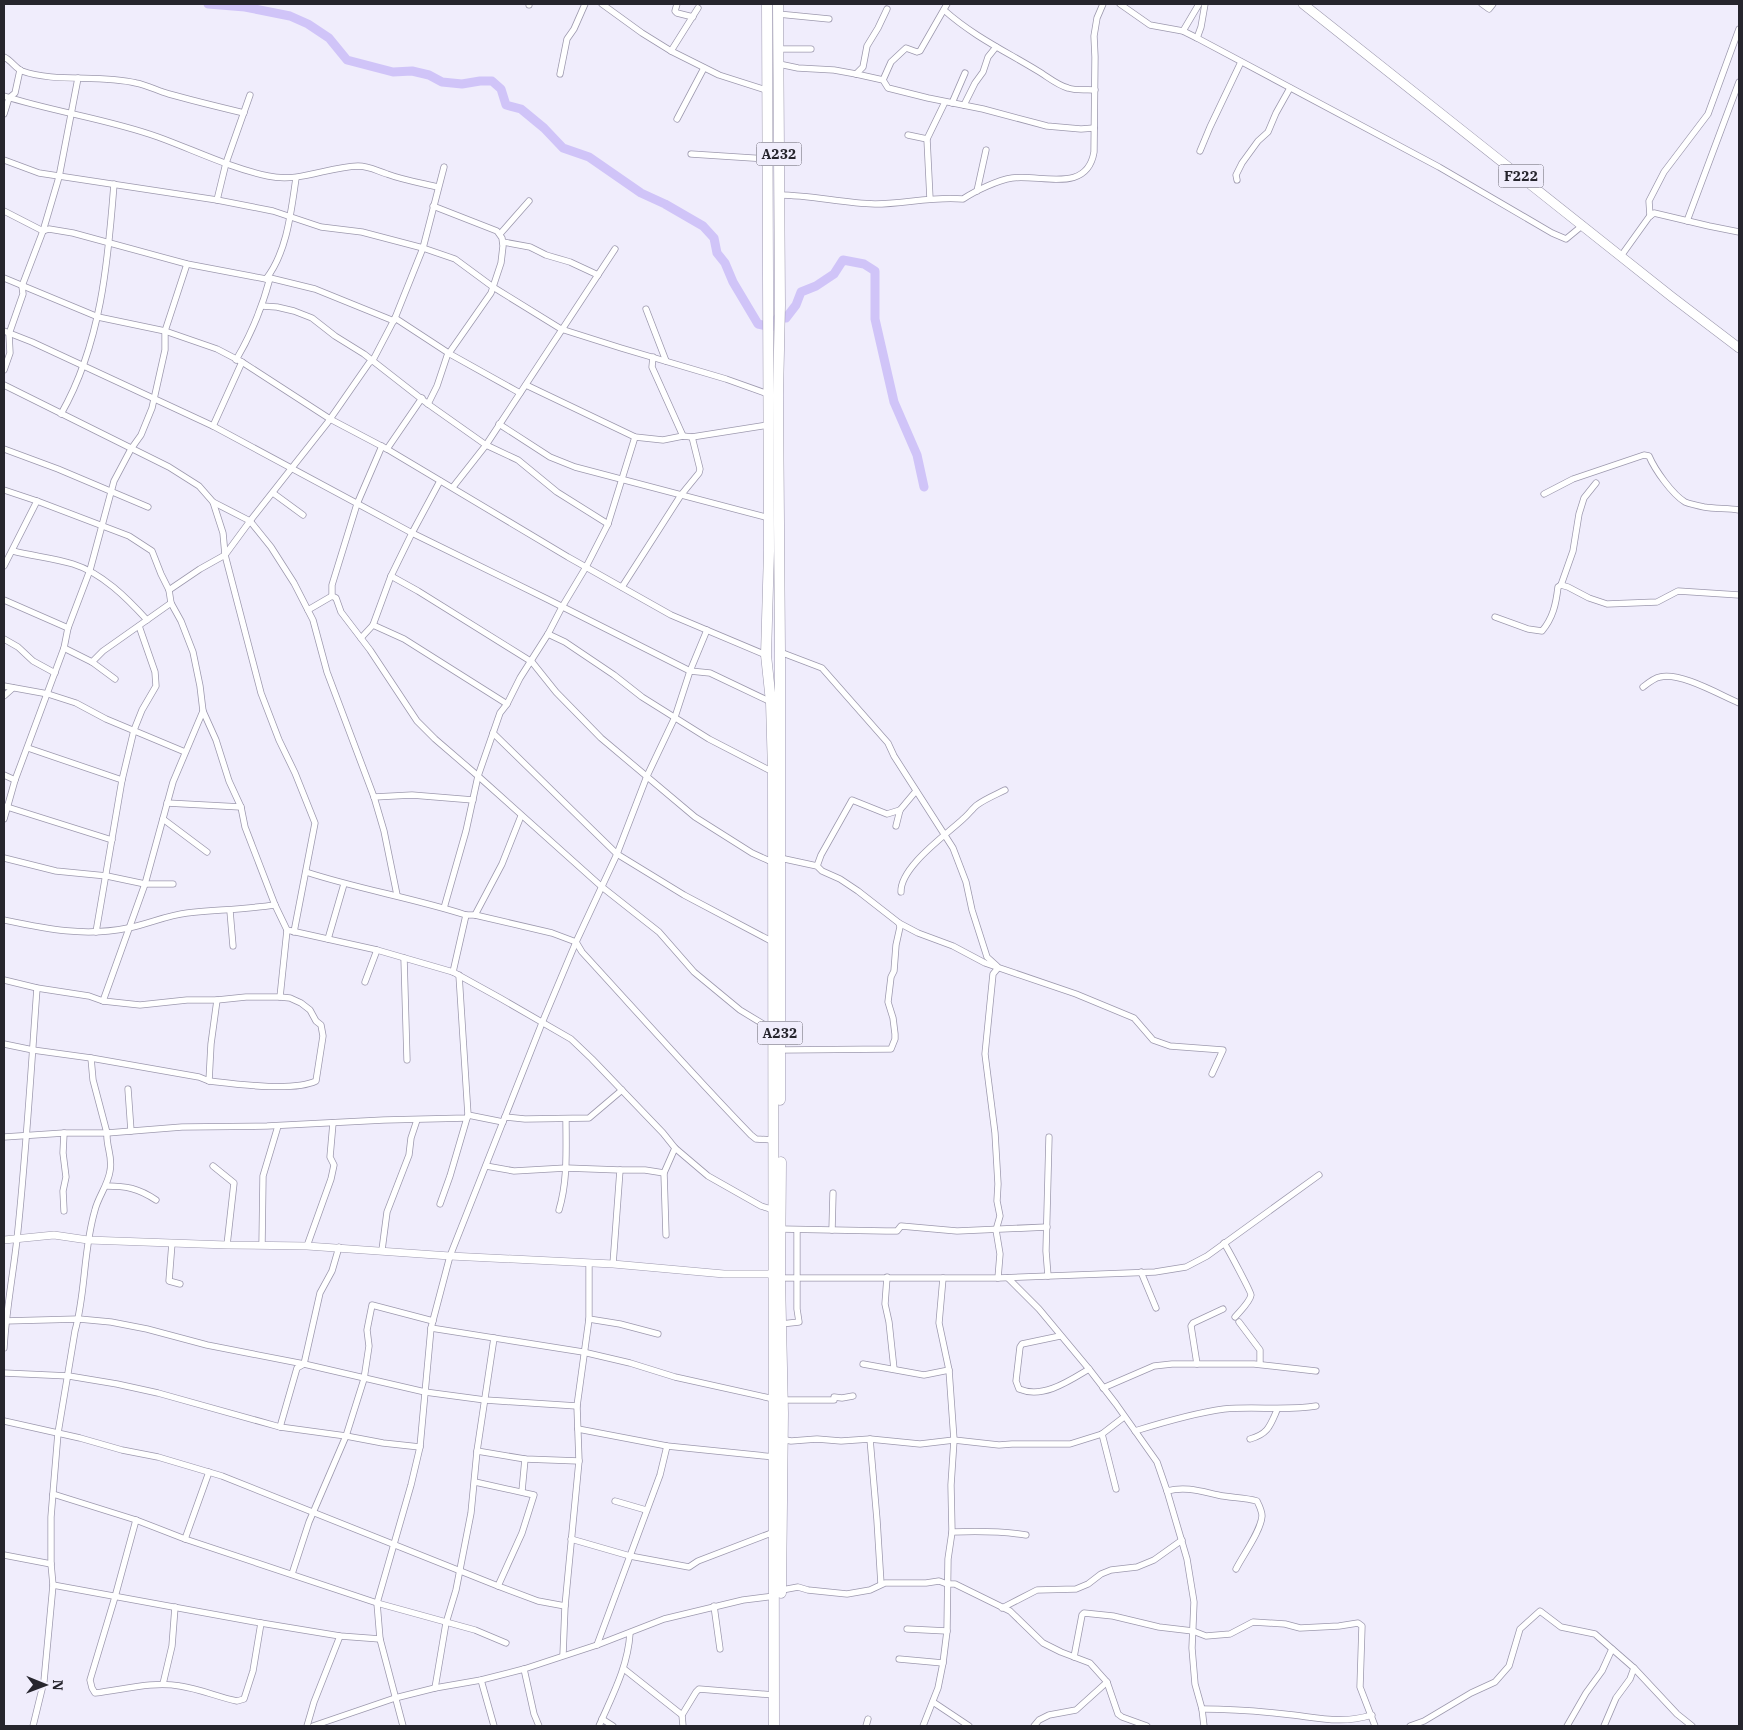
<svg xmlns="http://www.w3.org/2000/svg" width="1743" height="1730" font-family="'IBM Plex Serif',serif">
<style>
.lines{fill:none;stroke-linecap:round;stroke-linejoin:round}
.river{stroke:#d0c4f8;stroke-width:9}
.minor-casing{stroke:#9d99ae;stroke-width:7}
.tertiary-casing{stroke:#9d99ae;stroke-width:8}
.primary-casing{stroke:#9d99ae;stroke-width:10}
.trunk-casing{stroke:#9d99ae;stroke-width:11}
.minor{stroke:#fff;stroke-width:5.5}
.tertiary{stroke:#fff;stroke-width:7}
.primary{stroke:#fff;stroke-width:9}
.trunk{stroke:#fff;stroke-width:10}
.labels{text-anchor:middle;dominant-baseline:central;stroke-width:4.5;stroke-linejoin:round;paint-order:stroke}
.shield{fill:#f0edfc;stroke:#63616b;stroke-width:1}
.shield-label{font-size:14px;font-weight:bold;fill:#26252d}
</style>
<rect width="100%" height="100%" fill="#f0edfc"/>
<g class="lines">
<path class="river" d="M208,4L245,7L290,16L308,24L329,38L347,60L393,72L412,71L429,75L442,82L462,84L480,81H492L501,89L506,105L521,109L544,128L563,148L589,157L641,193L665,204L703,226L714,238L717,253L725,263L733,282L758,324L771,327L780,315L786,318L796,305L801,292L816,286L834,274L843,260L864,264L875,271V319L894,402L917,455L924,487"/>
<defs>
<g id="minor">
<path d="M602,4L642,33L671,51L719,75L766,90"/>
<path d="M677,4L675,11L677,13L693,17"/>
<path d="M1120,4L1150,25L1183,31L1197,38L1439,167L1552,233L1566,239L1583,225"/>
<path d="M1482,4L1489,9L1493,4"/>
<path d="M529,5V4"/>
<path d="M944,10C973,36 1005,51 1038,71C1048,77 1057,85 1068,88C1077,91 1087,89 1095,90"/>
<path d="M778,14L829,19"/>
<path d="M1183,31L1199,4"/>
<path d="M1197,38L1201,27L1205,4"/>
<path d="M778,49H811"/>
<path d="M671,51L698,8"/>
<path d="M4,57C11,60 15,68 22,71C55,83 100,74 136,83C147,85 158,91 169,94C194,101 219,107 244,113"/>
<path d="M779,64L798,68L834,70L856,74L883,80L888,88L928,98L983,109L1047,126L1081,129L1094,128"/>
<path d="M560,74L567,39L574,29L585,4"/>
<path d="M856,74L863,67L867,46L878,28L887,9"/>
<path d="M883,80L891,62L906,48L917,52L920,51L947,4"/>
<path d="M4,96C54,112 108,119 158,137C194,150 230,168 268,176C299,183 327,167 358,166C369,166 377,171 387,174C403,180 421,183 438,187"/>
<path d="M952,103L965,73"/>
<path d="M964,105L975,83L983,72L988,57L996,47"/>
<path d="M4,114L9,98L15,93L20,70"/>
<path d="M677,119L704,68"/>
<path d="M908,135L927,139"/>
<path d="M1200,151L1210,127L1241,62"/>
<path d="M691,154L768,159"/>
<path d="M4,160L39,173L217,200L273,211L321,227L362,232L423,248L455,259L493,287L561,329L621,348L726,379L768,394"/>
<path d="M1237,180L1236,175L1242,163L1258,141L1268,132L1276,113L1290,88"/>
<path d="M977,191L986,150"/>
<path d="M779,195C811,195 842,203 875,204C904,204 933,196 963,199C975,191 998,180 1012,178C1041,174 1087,194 1094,152L1095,57L1094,36L1097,18L1103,4"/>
<path d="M930,199L927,139L945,102"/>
<path d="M217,200L226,163L250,95"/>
<path d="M4,211L43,231L49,229L73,233L187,264L266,279L270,278L315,289L394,321"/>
<path d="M1650,216L1649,201L1664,172L1708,114L1739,29"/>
<path d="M1687,221L1739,82"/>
<path d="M500,234L529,201"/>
<path d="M503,242L530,247L546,255L570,262L598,275"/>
<path d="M1621,256L1649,217L1654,213L1709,226L1739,232"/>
<path d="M4,278L98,317L165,331L217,349L242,362L330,419L387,449L568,557L671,615L766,655"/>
<path d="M266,279C287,252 291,212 296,178"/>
<path d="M262,306L277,307L294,311L312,318L335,336L364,354L428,404L486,445L518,460L557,492L608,524"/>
<path d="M646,309L666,361"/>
<path d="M395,318L450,354L520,393"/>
<path d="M4,331L32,342L213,426L412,533L547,599L690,671L710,673L771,702"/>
<path d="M653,357L652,367L683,436"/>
<path d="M236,360C252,333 262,308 270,278"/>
<path d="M4,370L10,353L9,334L23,294L22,286L43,231L59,177L78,78"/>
<path d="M4,385L169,467L199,486L213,502L250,521L271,547L294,583L313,620L327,672L374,797L384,831L397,895"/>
<path d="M526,385L635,437L663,440L683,436L692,437L768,425"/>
<path d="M428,404L437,386L447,356L491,293L501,263L503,246L502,238L497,231L433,206"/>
<path d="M61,414C101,344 108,262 114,184"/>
<path d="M499,424L550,457L575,467L769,518"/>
<path d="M213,426L242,362"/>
<path d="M382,446L357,504L332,585V596L336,598L341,612L370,650L417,721L435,739L478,776L602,887L659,932L694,972L740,1010L773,1030"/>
<path d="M4,449L58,469L148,507"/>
<path d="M387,449L422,398"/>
<path d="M453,487L486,445L615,249"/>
<path d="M4,490L37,501L129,536L152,551L161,574L169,590L171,603L181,621L193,652L200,686L203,711L216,740L229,781L241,807L245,827L275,905L287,930L377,950L453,972L500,998L571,1039L592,1059L663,1133L675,1148L708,1176L761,1206L774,1210"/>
<path d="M273,493L303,515"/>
<path d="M1544,494L1573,479L1644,455L1649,456C1655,470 1672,494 1685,502C1690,504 1699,506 1704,507C1716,509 1728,508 1739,510"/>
<path d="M213,502L223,533L225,555L261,693L279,740L295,773L315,823L294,932"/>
<path d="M13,551C32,556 54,558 73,564C102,573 127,598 147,620"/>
<path d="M4,566L37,501"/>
<path d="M391,576L418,591L532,662L556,692L601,738L695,817L752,853L772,862"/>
<path d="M1561,585L1573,551L1579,514L1584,498L1596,483"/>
<path d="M622,587L681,495L699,473L700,469L692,437"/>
<path d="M169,590L200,569L225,555L250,521L328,422L369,363L373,360L395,318L423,248L444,167"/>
<path d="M4,600L68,628"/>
<path d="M308,610L332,596"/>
<path d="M1495,617L1528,629L1542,631C1553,618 1556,604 1558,587L1561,585L1568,587L1589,598L1607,604L1657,602L1678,591L1739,595"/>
<path d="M373,625L404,639L507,704"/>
<path d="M548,634L565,642L614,675L642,697L709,739L773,772"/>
<path d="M361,638L373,625L391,576L412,533L440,481"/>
<path d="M4,639L18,647L33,661L55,673"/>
<path d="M64,648L92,662L103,651L171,603"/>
<path d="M780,652L822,668L888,743L894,756L953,848L966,882L972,910L987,957L997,966"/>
<path d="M92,662L115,679"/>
<path d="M4,686L48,694L76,703L106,719L185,752"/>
<path d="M1643,687C1648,683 1654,678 1660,677C1681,672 1720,695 1739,703"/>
<path d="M4,696L13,688"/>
<path d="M493,733L617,854L684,895L773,942"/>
<path d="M28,748L122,780"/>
<path d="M4,775L15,780"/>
<path d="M374,797L412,795L473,800"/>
<path d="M167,803L241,807"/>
<path d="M4,806L112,840"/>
<path d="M4,819L15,780L64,648L68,628L90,570L114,481L131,449L141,435L152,408L165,350V331L187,264"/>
<path d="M163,819L207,852"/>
<path d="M896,826L900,810L916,791"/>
<path d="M4,858L56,871L107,876L145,884H173"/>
<path d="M780,858L817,866L822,871L840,879L858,891L899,923L918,933L953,946L985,963L1076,994L1134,1018L1153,1040L1170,1046L1223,1050L1212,1074"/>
<path d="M817,866L821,855L852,800L887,814L900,810"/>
<path d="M306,872C358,889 413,898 466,915H475L552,933L576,942L582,952C638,1013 693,1075 751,1135L756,1139L774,1140"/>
<path d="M901,892C900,867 946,835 963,819C968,815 972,809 977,805C985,799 995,795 1005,790"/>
<path d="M444,908L466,831L478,776L500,713L507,704L520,678L548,634L562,607L586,567L608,524L635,437"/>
<path d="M230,911L233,946"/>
<path d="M475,915L502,864L521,816"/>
<path d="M4,920C47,929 84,937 128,928C148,924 168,915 187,913C217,910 246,909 275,905"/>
<path d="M96,932L122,780L134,730L142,710L156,686L155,672L139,626"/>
<path d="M328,939L344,884"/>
<path d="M404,958L407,1060"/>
<path d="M453,972L466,915"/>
<path d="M459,975L468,1115"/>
<path d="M4,980L37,988L89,996L103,1001L140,1005L187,1000H217L246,997H280L287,930"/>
<path d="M365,982L377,950"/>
<path d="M103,1001L145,884L173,782L203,711"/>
<path d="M4,1044L33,1050L91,1058L199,1077L209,1081L211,1044L217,1000"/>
<path d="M780,1050L891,1049L895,1039V1034L893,1018L888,1002L891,977L894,971L896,945L900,927L899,923"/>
<path d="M209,1081C235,1084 293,1092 316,1081L323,1036L321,1025L316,1021L310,1010L301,1003L290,998L280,997"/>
<path d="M128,1089L131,1131"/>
<path d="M505,1117L525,1119L589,1118L622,1090"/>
<path d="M4,1137L64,1133H107L182,1127L267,1126L384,1120L467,1118L468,1115L503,1122"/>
<path d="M213,1166L234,1183L227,1245"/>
<path d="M486,1166L514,1171L566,1168L620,1170L613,1264"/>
<path d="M620,1170H645L664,1173"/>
<path d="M106,1186C126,1186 138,1188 156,1200"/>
<path d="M440,1204L450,1176L467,1118"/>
<path d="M559,1210C568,1180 566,1149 566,1119"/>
<path d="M64,1211L63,1191L66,1177L63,1153L64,1133"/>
<path d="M780,1229L886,1231H897L901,1226L957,1231L1047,1227"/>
<path d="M832,1230L833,1193"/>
<path d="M666,1235L664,1173L675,1148"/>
<path d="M172,1243L169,1281L180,1284"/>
<path d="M1224,1243C1228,1249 1251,1292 1251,1295C1250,1302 1240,1311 1235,1317"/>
<path d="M262,1245L263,1176L278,1126"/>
<path d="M307,1246L331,1179L334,1165L330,1157L333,1123"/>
<path d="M382,1250L387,1212L409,1155L411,1138L417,1120"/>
<path d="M1141,1272L1156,1308"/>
<path d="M1048,1276L1046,1251L1049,1137"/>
<path d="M887,1277L885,1304L889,1322L894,1369"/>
<path d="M780,1278H998L1000,1254L996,1230L1000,1216L997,1201L998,1184L995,1133L985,1054L993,974L998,968"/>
<path d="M998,1278L1155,1272L1186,1267L1207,1256L1319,1175"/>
<path d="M1008,1278L1039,1309L1089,1369L1116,1404L1157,1462L1167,1491C1185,1486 1200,1491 1218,1495C1231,1498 1244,1497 1257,1501C1259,1505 1262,1511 1262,1516C1261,1531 1243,1555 1236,1569"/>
<path d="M589,1319L620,1324L658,1334"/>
<path d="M4,1321L79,1319L111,1322L147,1329L207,1345L304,1364L425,1392L485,1400L577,1406"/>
<path d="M1239,1322L1260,1350V1364"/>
<path d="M781,1324L799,1322L797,1309V1230"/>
<path d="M431,1328L583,1352L630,1363L675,1377L774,1399"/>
<path d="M1060,1336L1022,1344L1020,1347L1016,1381L1019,1389C1043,1399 1069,1381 1089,1369"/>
<path d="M4,1348C6,1311 13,1275 17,1239C26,1155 31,1071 37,988"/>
<path d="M863,1364L924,1375L949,1370"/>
<path d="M1197,1364L1191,1326L1193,1323L1223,1309"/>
<path d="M4,1373L69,1376L117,1384L158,1393L280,1427L346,1436L383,1443L420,1447"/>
<path d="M1103,1388L1154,1366L1172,1364H1254L1316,1371"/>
<path d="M834,1397L842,1398L853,1396"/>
<path d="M782,1400H834"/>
<path d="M4,1421L80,1438L122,1450L158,1457L222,1476L498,1586L538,1601L565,1606"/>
<path d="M280,1427L297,1368L304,1364L320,1293L332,1271L339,1247"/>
<path d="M578,1429L667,1446L775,1457"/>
<path d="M1135,1431C1164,1422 1194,1413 1224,1409C1255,1406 1286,1411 1316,1406"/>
<path d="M1102,1434L1116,1489"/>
<path d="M782,1437L786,1440L791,1441L817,1439L841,1441L870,1439L920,1444L954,1440L999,1445L1012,1444H1070L1102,1434L1124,1417"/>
<path d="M870,1439L877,1520L881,1584"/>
<path d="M1250,1439C1268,1434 1270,1426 1277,1410"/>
<path d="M477,1451L525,1459L579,1461"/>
<path d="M475,1482L534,1495L522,1533L498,1586"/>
<path d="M522,1491L525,1459"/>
<path d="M1167,1491L1187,1559L1194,1602L1192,1648L1195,1684L1202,1709L1204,1726"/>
<path d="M53,1494L136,1520L185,1539L377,1603L475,1630L506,1643"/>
<path d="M615,1501L646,1510"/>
<path d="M136,1520L115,1597L90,1680L92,1688L95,1693C123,1690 152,1681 180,1686C200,1689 218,1697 237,1701L244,1699L253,1671L261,1623"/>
<path d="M952,1532C977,1531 1001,1531 1026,1535"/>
<path d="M185,1539L209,1472"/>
<path d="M571,1539L630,1556L689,1567L698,1561L774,1532"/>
<path d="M4,1555L51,1564"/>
<path d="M292,1574L309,1522L346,1436L364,1379L369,1346L367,1330L372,1305L433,1321"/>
<path d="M53,1585L261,1623L340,1636L380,1639"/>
<path d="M782,1590L798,1587L808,1590L847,1594L870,1590L885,1583H926L939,1581L947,1584H955L1010,1611L1043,1643L1061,1652L1090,1663L1107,1682L1118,1714L1122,1717L1147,1726"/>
<path d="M714,1606L720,1649"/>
<path d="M1002,1608L1037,1590L1076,1589L1088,1584L1101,1574L1111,1570L1137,1567L1154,1560L1182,1540"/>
<path d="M907,1629L947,1631"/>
<path d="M597,1645L660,1475L667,1446"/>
<path d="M563,1655L565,1606L579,1461L577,1406L589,1319V1263"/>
<path d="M1074,1657L1082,1615L1084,1613L1113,1616L1159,1627L1193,1631L1206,1636L1230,1634L1253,1622L1285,1624L1300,1628L1339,1626L1358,1623L1362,1626L1360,1687L1375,1726"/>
<path d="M899,1659L943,1663"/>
<path d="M1634,1668L1677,1714L1692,1726"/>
<path d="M524,1669L534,1714L539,1726"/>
<path d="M624,1669L682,1715L683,1726"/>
<path d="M481,1680L494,1726"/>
<path d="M163,1684L172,1646L175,1607"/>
<path d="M435,1688L446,1623L456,1590L471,1513L477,1451L494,1338"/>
<path d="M933,1702L969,1726"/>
<path d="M1202,1709C1229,1709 1257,1711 1284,1714C1316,1717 1339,1725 1372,1715"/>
<path d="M682,1715L696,1692L699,1689L774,1695"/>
<path d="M602,1719L613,1726"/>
<path d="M33,1726L44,1681L53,1585L51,1564V1517L58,1433L75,1331C86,1292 83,1250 95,1210C98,1197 108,1185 110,1171C113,1156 106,1147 107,1133L93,1080L91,1058"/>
<path d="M307,1726L314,1702L340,1636"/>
<path d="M313,1726L395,1698L435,1688L481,1680L524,1669L597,1645L664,1619L743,1600L775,1596"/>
<path d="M403,1726L380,1639L377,1603L411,1485L420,1447L431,1328L450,1256L542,1023L576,942L617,854L647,776L675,717L690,671L707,630"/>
<path d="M599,1726C612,1696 628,1667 630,1633"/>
<path d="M866,1726L868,1719"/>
<path d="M923,1726L938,1688L943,1663L947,1631L948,1559L952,1532L951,1485L954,1440L949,1370L939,1323L943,1278"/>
<path d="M1034,1726L1039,1720L1049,1715L1076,1710L1107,1682"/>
<path d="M1410,1726L1424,1721L1471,1693L1495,1682L1509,1666L1520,1629L1540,1611L1561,1627L1595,1634L1634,1668L1630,1679L1616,1698L1604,1726"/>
<path d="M1567,1726L1586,1693L1602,1671L1612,1649"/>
</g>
<path id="tertiary" d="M4,1240L54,1235L88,1240L227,1245L307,1246L450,1256L613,1264L724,1274H773"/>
<path id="primary" d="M1303,4L1672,297L1739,348"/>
<g id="trunk">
<path d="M767,4L769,551L766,655L771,702L773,772L774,1726"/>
<path d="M778,4L780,305L778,395L780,652V1100"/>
<path d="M781,1162L780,1278L783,1413L781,1593"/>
</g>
</defs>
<use href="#minor" class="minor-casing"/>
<use href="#tertiary" class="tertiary-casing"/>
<use href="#primary" class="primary-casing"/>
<use href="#trunk" class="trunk-casing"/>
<use href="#minor" class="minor"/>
<use href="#tertiary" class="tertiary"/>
<use href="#primary" class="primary"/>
<use href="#trunk" class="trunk"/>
</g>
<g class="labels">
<g class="shield">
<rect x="756.5" y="142.5" width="45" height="23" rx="4"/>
<rect x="1498.5" y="164.5" width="45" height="23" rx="4"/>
<rect x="757.5" y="1021.5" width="45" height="23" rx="4"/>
</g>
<g class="shield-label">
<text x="779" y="154">A232</text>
<text x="1521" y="176">F222</text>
<text x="780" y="1033">A232</text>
</g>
</g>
<rect width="1743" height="1730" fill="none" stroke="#26252d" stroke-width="10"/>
<g transform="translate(45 1685) rotate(91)" stroke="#f0edfc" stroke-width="4" paint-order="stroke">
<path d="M0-4L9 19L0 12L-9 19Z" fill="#26252d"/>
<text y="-8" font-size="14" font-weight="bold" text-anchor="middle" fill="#26252d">N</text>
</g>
</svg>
